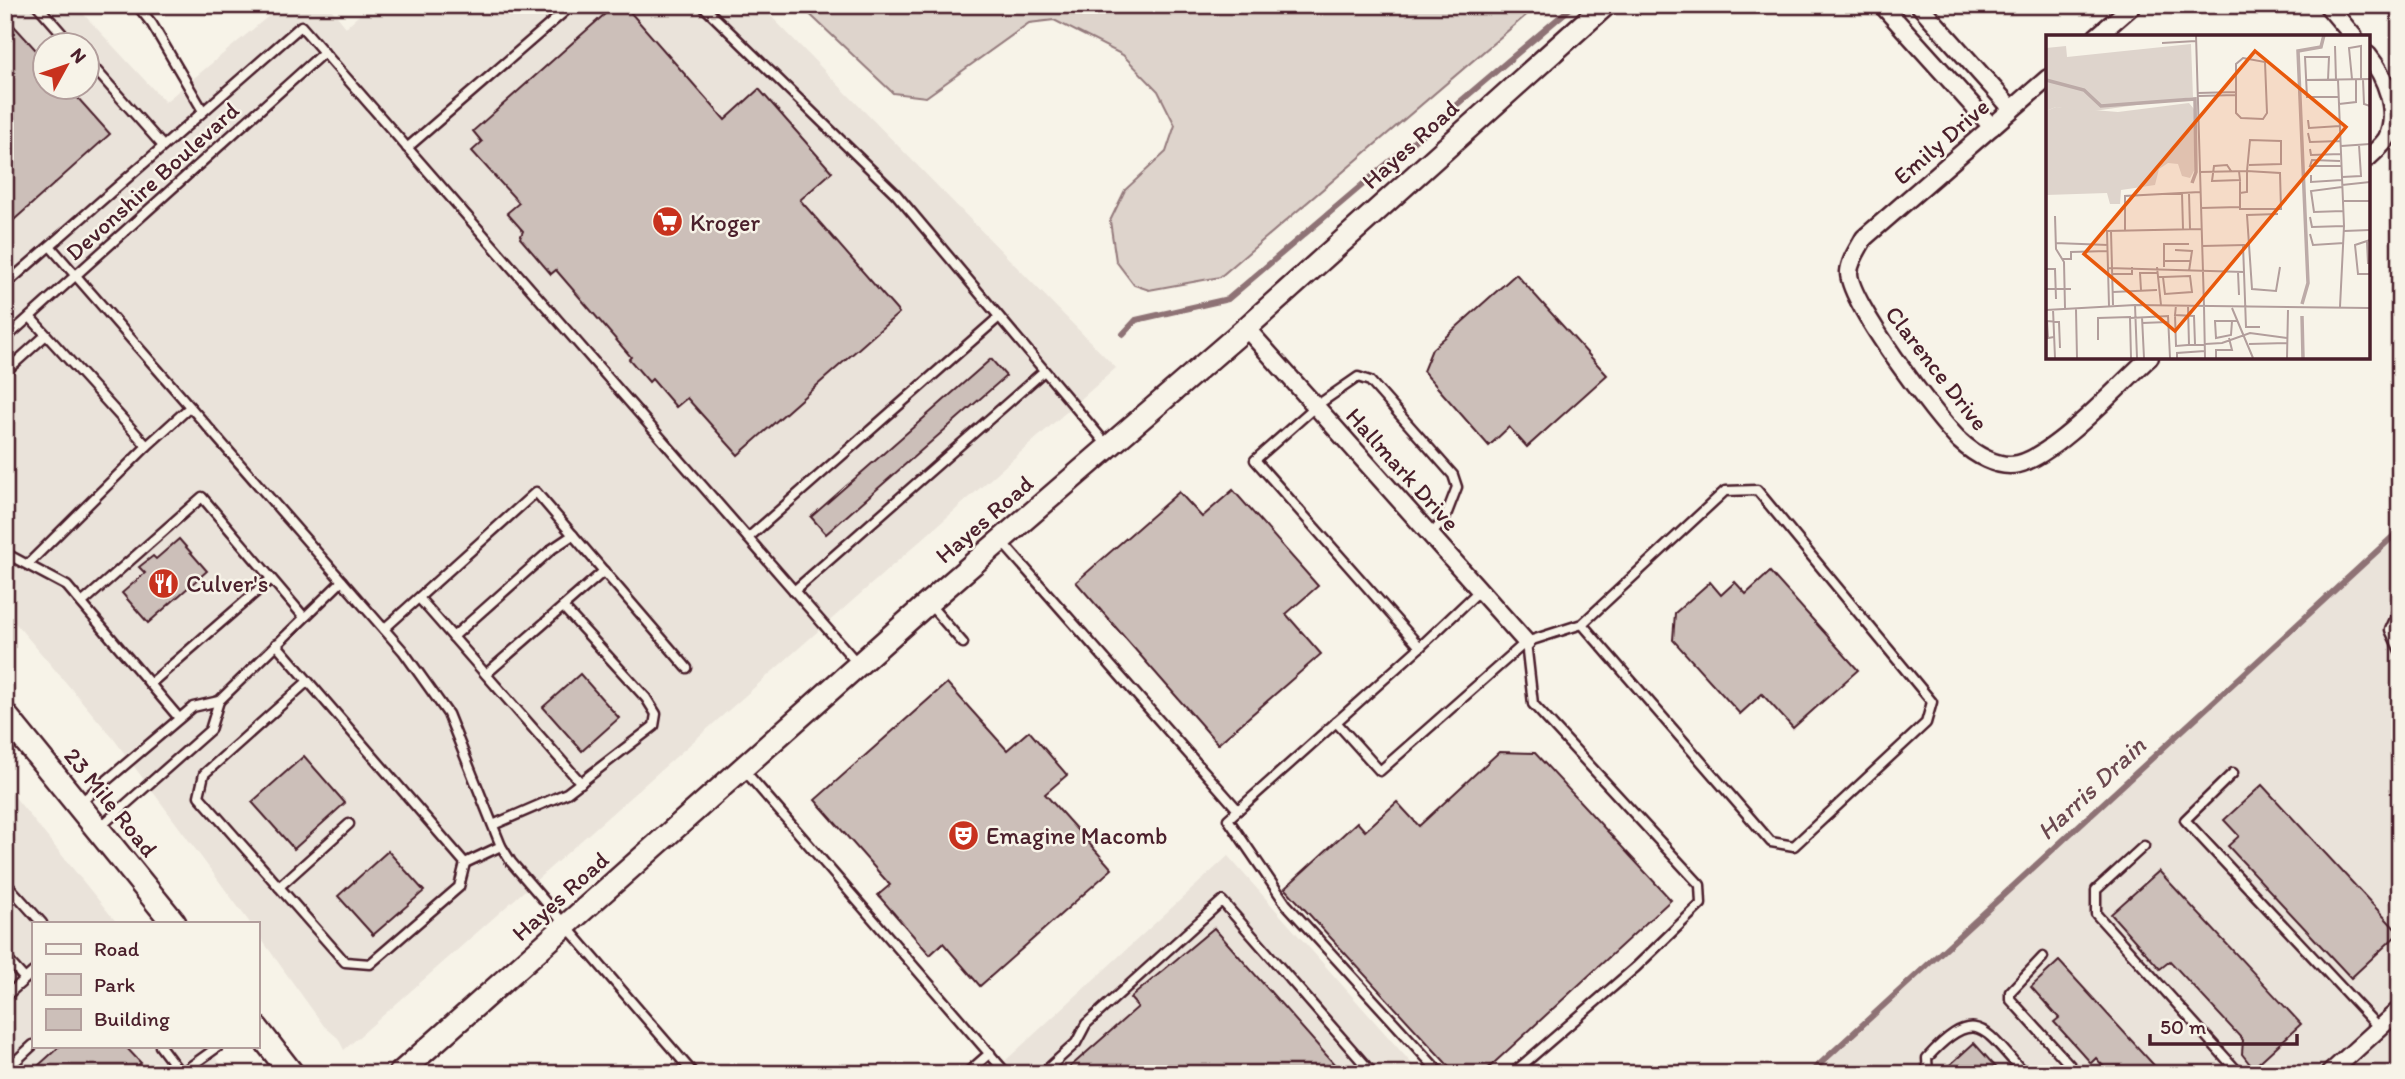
<svg xmlns="http://www.w3.org/2000/svg" width="2405" height="1079" font-family="Itim,sans-serif">
<style>
.built{fill:#eae3da;fill-rule:evenodd}
.green{fill:#ded4cc;stroke:#947a7c;stroke-width:2}
.lines{fill:none;stroke-linecap:round;stroke-linejoin:round}
.stream{stroke:#8e7275;stroke-width:6}
.building{fill:#ccbfb9;stroke:#4a1f2b;stroke-width:2}
.service-casing{stroke:#4a1f2b;stroke-width:13}
.minor-casing{stroke:#4a1f2b;stroke-width:21}
.tertiary-casing{stroke:#4a1f2b;stroke-width:26}
.secondary-casing{stroke:#4a1f2b;stroke-width:28}
.service{stroke:#f7f3e8;stroke-width:8}
.minor{stroke:#f7f3e8;stroke-width:16}
.tertiary{stroke:#f7f3e8;stroke-width:21}
.secondary{stroke:#f7f3e8;stroke-width:23}
.labels{text-anchor:middle;dominant-baseline:central;stroke-width:5;stroke-linejoin:round;paint-order:stroke}
.street-label{font-size:24px;fill:#4a1f2b;stroke:#f7f3e8}
.poi-label{font-size:24px;fill:#4a1f2b;stroke:#f7f3e8;text-anchor:start}
.water-label{font-size:26px;font-style:italic;fill:#6c4950;stroke:#f7f3e8}
.inset-river{fill:none;stroke:#bcaaa7;stroke-width:3.5}
.inset-road{fill:none;stroke:#b29e9c;stroke-width:2}
.view{fill:#e8590c;fill-opacity:0.15;stroke:#e8590c;stroke-width:3.5}
.inset-edge{fill:none;stroke:#4a1f2b;stroke-width:3.5}
</style>
<rect width="100%" height="100%" fill="#f7f3e8"/>
<filter id="ink" filterUnits="userSpaceOnUse"><feTurbulence type="fractalNoise" baseFrequency=".0143" numOctaves="2"/><feDisplacementMap in="SourceGraphic" scale="14" xChannelSelector="R" yChannelSelector="G"/><feConvolveMatrix kernelMatrix="1 2 1 2 8 2 1 2 1" color-interpolation-filters="sRGB"/></filter>
<g filter="url(#ink)">
<g class="built">
<path d="M5,5H75L165,102L282,5H328L346,27L370,5H760L1116,368L344,1050L338,1038L324,1026L257,933V923H250L113,738L5,611ZM46,46H88V88H46Z"/>
<path d="M2400,530V1074H1811Z"/>
<path d="M5,785L117,923H33V1046H207L228,1074H5Z"/>
<path d="M1228,856L1421,1074H991Z"/>
</g>
<path class="green" d="M800,5H1538L1220,277L1149,290L1134,285L1116,261L1110,221L1125,190L1166,152L1175,125L1158,91L1123,55L1054,20L1029,23L926,97L893,93Z"/>
<g class="lines">
<g class="stream">
<path d="M1123,334L1136,320L1228,299L1574,5"/>
<path d="M1809,1074L2400,530"/>
</g>
</g>
<g class="building">
<path d="M615,5H624L725,120L759,89L832,172L800,200L899,313L738,455L687,398L676,407L652,379L649,382L629,359L631,357L556,270L551,274L520,238L523,231L507,213L519,203L472,151L482,142L473,131Z"/>
<path d="M5,16L46,61V88H69L110,134L5,228Z"/>
<path d="M1516,274L1607,375L1527,447L1509,427L1489,446L1423,371L1432,349Z"/>
<path d="M991,359L1006,376L826,534L811,517Z"/>
<path d="M1233,490L1318,586L1286,614L1321,654L1218,744L1076,582L1179,492L1202,517Z"/>
<path d="M179,539L207,571L148,623L122,593L145,573L139,567L153,556L156,559Z"/>
<path d="M1770,572L1858,670L1793,728L1762,694L1740,714L1673,640L1675,613L1710,582L1721,595L1735,582L1746,594Z"/>
<path d="M580,674L619,718L582,751L543,707Z"/>
<path d="M947,683L1007,750L1029,731L1067,775L1045,794L1112,869L980,986L943,943L930,955L878,895L890,885L815,800Z"/>
<path d="M1499,752L1535,753L1671,900L1482,1074H1456L1285,888L1357,822L1365,831L1397,802L1419,826Z"/>
<path d="M304,756L345,803L294,849L252,802Z"/>
<path d="M2262,785L2399,933L2351,978L2228,846L2239,836L2224,820Z"/>
<path d="M388,851L424,891L373,935L338,896Z"/>
<path d="M2159,871L2301,1024L2253,1068L2242,1054L2243,1040L2170,961L2160,969L2111,914Z"/>
<path d="M1214,928L1343,1074H1062L1138,1007L1130,998Z"/>
<path d="M2059,961L2162,1074H2110L2096,1058L2091,1063L2054,1022L2059,1018L2031,987Z"/>
<path d="M1974,1043L2002,1074H1940Z"/>
<path d="M60,1046H125L141,1063L128,1074H29Z"/>
</g>
<g class="lines">
<defs>
<g id="service">
<path d="M37,5L73,46"/>
<path d="M137,5L152,24L203,111"/>
<path d="M702,5L896,194L1107,445"/>
<path d="M88,61L163,146"/>
<path d="M407,148L572,5"/>
<path d="M50,246L403,651L448,714L501,846L511,862L694,1074"/>
<path d="M5,285L301,26L858,664"/>
<path d="M30,317L147,446L190,407"/>
<path d="M5,339L324,52"/>
<path d="M5,372L46,335"/>
<path d="M1431,535L1445,518L1457,487L1453,475L1370,381L1358,377L1316,406L1255,460L1420,647L1480,590"/>
<path d="M748,538L999,317"/>
<path d="M1002,542L1238,810"/>
<path d="M5,553L67,586L179,718"/>
<path d="M28,564L147,446"/>
<path d="M794,591L1044,371"/>
<path d="M419,598L581,783"/>
<path d="M82,603L202,497L304,617"/>
<path d="M930,605L963,643"/>
<path d="M2400,608L2390,630L2400,651"/>
<path d="M384,629L536,492L687,668"/>
<path d="M453,637L552,549L573,535"/>
<path d="M1526,642L1582,624L1725,491L1757,490L1932,702L1926,723L1794,846L1771,842L1582,624"/>
<path d="M276,644L465,863L459,887L370,964L345,962L199,796L204,774L308,681"/>
<path d="M1420,647L1228,819L1286,904L1441,1074"/>
<path d="M486,674L604,571"/>
<path d="M150,684L271,579"/>
<path d="M1336,722L1380,771L1526,642L1533,704L1700,885L1701,904L1636,967L1512,1074"/>
<path d="M744,770L1007,1074"/>
<path d="M2233,773L2185,820L2379,1028"/>
<path d="M80,803L193,707L219,701"/>
<path d="M493,825L567,793L654,726L656,714L646,698L563,607"/>
<path d="M99,828L210,730L219,701L342,581"/>
<path d="M2144,846L2096,890V914L2240,1074"/>
<path d="M465,863L501,846"/>
<path d="M5,882L42,923"/>
<path d="M279,887L349,824"/>
<path d="M5,957L25,979"/>
<path d="M2043,957L2010,992V999L2078,1074"/>
<path d="M5,997L33,972"/>
<path d="M160,1046L181,1074"/>
<path d="M5,1071L33,1045"/>
<path d="M180,1074L219,1046"/>
<path d="M966,1074L990,1053"/>
<path d="M1042,1074L1076,1043L1086,1024L1222,901L1373,1074"/>
<path d="M1928,1074L1927,1058C1977,1003 1985,1031 2025,1074"/>
</g>
<g id="minor">
<path d="M1882,5L1992,127"/>
<path d="M1919,5L2012,109"/>
<path d="M2327,5L2354,37"/>
<path d="M2096,37L2133,5"/>
<path d="M2368,55C2385,76 2400,111 2387,138C2383,145 2374,152 2368,158"/>
<path d="M2048,78L1864,238C1859,248 1850,260 1849,272C1848,302 1936,417 1960,441C1974,454 1998,469 2018,464C2055,456 2120,384 2150,357"/>
<path d="M1246,328L1526,642"/>
<path d="M2329,1074L2400,1009"/>
</g>
<path id="tertiary" d="M399,1074L928,603L1246,328L1605,5"/>
<g id="secondary">
<path d="M5,715L174,923"/>
<path d="M257,1029L292,1074"/>
</g>
</defs>
<use href="#service" class="service-casing"/>
<use href="#minor" class="minor-casing"/>
<use href="#tertiary" class="tertiary-casing"/>
<use href="#secondary" class="secondary-casing"/>
<use href="#service" class="service"/>
<use href="#minor" class="minor"/>
<use href="#tertiary" class="tertiary"/>
<use href="#secondary" class="secondary"/>
</g>
</g>
<defs>
<symbol id="supermarket-disc" viewBox="-11 -11 22 22"><circle r="9.5" fill="#c8321e" stroke="#f7f3e8"/><path d="M-6-5.5h2.5l.6 2H6L4.5 2H-2.5L-4.4-4H-6ZM-1.5 3.2a1.3 1.3 0 1 0 .1 0ZM3 3.2a1.3 1.3 0 1 0 .1 0Z" fill="#fff"/></symbol>
<symbol id="restaurant-disc" viewBox="-11 -11 22 22"><circle r="9.5" fill="#c8321e" stroke="#f7f3e8"/><path d="M-5-6h1v4h1v-4h1v4h1v-4h1v5L-1.5 .5V6h-2V.5L-5-1ZM5-6V6H3V1.5H1.5Q1.5-4 5-6Z" fill="#fff"/></symbol>
<symbol id="theatre-disc" viewBox="-11 -11 22 22"><circle r="9.5" fill="#c8321e" stroke="#f7f3e8"/><path d="M-5-5.5Q0-4 5-5.5V0Q5 5 0 6Q-5 5-5 0ZM-3.3-2.5H-1v1.5H-3.3ZM1-2.5H3.3v1.5H1ZM-2.8 1Q0 5.5 2.8 1Z" fill="#fff"/></symbol>
</defs>
<g fill-rule="evenodd">
<use href="#supermarket-disc" x="650" y="204" width="35" height="35"/>
<use href="#restaurant-disc" x="146" y="566" width="35" height="35"/>
<use href="#theatre-disc" x="946" y="818" width="35" height="35"/>
</g>
<g class="labels">
<g class="street-label">
<text transform="translate(1941 141) rotate(-41)">Emily Drive</text>
<text transform="translate(1410 144) rotate(-42)">Hayes Road</text>
<text transform="translate(152 181) rotate(-42)">Devonshire Boulevard</text>
<text transform="translate(1937 368) rotate(52)">Clarence Drive</text>
<text transform="translate(1403 469) rotate(48)">Hallmark Drive</text>
<text transform="translate(984 519) rotate(-41)">Hayes Road</text>
<text transform="translate(111 802) rotate(51)">23 Mile Road</text>
<text transform="translate(560 896) rotate(-42)">Hayes Road</text>
</g>
<g class="poi-label">
<text x="690" y="222">Kroger</text>
<text x="186" y="583">Culver's</text>
<text x="986" y="835">Emagine Macomb</text>
</g>
<g class="water-label">
<text transform="translate(2091 788) rotate(-43)">Harris Drain</text>
</g>
</g>
<g transform="translate(2046 35)">
<rect width="324" height="324" fill="#f7f3e8"/>
<path d="M143,68L148,74V136L144,143L136,141L132,129L122,128L113,134L109,150L75,155L74,169H64L61,158L0,160V76L10,72L72,77Z" fill="#ded4cc"/>
<path d="M145,9L147,62L41,77L10,72L0,76V13L20,11L21,22Z" fill="#ded4cc"/>
<path class="inset-river" d="M0,45L38,55L55,71L149,64L150,137L146,148M256,269L262,248L252,16L275,12L278,0M256,281L257,323"/>
<path class="inset-road" d="M150,0L158,271M116,8L150,6M289,11L290,45M197,23L219,27L221,78L217,84L195,83L190,78V29ZM306,44L303,13L315,11V44M317,44L318,69L324,71M260,45L324,44M282,45L283,22H259L261,62H293M292,45L298,191L294,272M152,58L190,57M152,61L190,60M293,69L310,67V44M262,85L263,93L294,91M262,98L264,107L295,106M295,111L324,109M264,114L265,120L295,119M294,126L266,125L264,131H295M185,136L181,130L168,131L166,146L194,145L193,136M154,137L201,136L204,105L235,106V129L203,130M265,140V147L296,145M296,142L315,141L313,110M194,145V174H235L234,138L201,136V157L194,158M296,150L324,147M296,152L265,156L268,177L297,176M136,158L137,194M143,158L144,194M298,166H324M155,173L194,172M232,179L201,180L206,254L230,256L234,232M9,181L10,214L18,227L19,273M264,182L266,192L298,191M79,195V161L154,157M65,196L67,270M298,196L324,195M264,199L267,210L298,208M324,205L309,210L312,239H324M321,206L322,229M9,208L62,210M197,210L200,292H214M156,211L199,210M129,215L146,216L143,236M16,224H25V217L62,216M118,226H145M111,232L115,270M118,232V209H143M62,233L198,237M0,234H9L10,264M192,237L193,260M67,239H86V232M112,242H117L144,241L146,257L119,259L117,242M0,254H25M95,255L94,238H112M67,257L111,255M89,270L91,323M130,270L129,280L148,281L149,309M63,271L61,196L155,194M142,271L143,310L176,308L204,298L241,303M158,271L159,323M186,273L207,323M7,274L9,323M30,274L31,323M0,275L89,270L324,273M129,280L130,311L142,310M96,282L98,323M84,283L122,281L124,323M186,286L185,300L170,303L169,286H191M96,288L122,287M8,302L2,303L1,286L13,287L14,313M52,305V283L84,282L85,323M203,309L241,308M131,323V318L159,316M170,323V315H186L183,303M241,323L242,275"/>
<path class="view" d="M209,16L300,92L129,296L38,219Z"/>
<rect width="324" height="324" class="inset-edge"/>
</g>
<rect width="2405" height="1079" fill="none" stroke="#f7f3e8" stroke-width="28"/>
<rect x="14" y="14" width="2377" height="1051" fill="none" stroke="#4a1f2b" stroke-width="2.5" filter="url(#ink)"/>
<rect x="32" y="922" width="228" height="126" fill="#f7f3e8" stroke="#b29e9c" stroke-width="2"/>
<rect x="46" y="944" width="35" height="10" fill="#f7f3e8" stroke="#b29e9c" stroke-width="2"/>
<text x="94" y="956" font-size="21" fill="#4a1f2b">Road</text>
<rect x="46" y="974" width="35" height="21" fill="#ded4cc" stroke="#b29e9c" stroke-width="2"/>
<text x="94" y="992" font-size="21" fill="#4a1f2b">Park</text>
<rect x="46" y="1009" width="35" height="21" fill="#ccbfb9" stroke="#b29e9c" stroke-width="2"/>
<text x="94" y="1026" font-size="21" fill="#4a1f2b">Building</text>
<g transform="translate(66 66) rotate(50)"><circle r="33" fill="#f7f3e8" stroke="#b29e9c" stroke-width="2"/>
<path d="M0-5L12 26L0 18L-12 26Z" fill="#c8321e"/>
<text y="-10" font-size="19" font-weight="bold" text-anchor="middle" fill="#4a1f2b">N</text>
</g>
<path d="M2150 1034v10h147v-10" fill="none" stroke="#4a1f2b" stroke-width="3.5"/>
<text x="2160" y="1034" font-size="21" fill="#4a1f2b" stroke="#f7f3e8" stroke-width="5" paint-order="stroke">50 m</text>
</svg>
